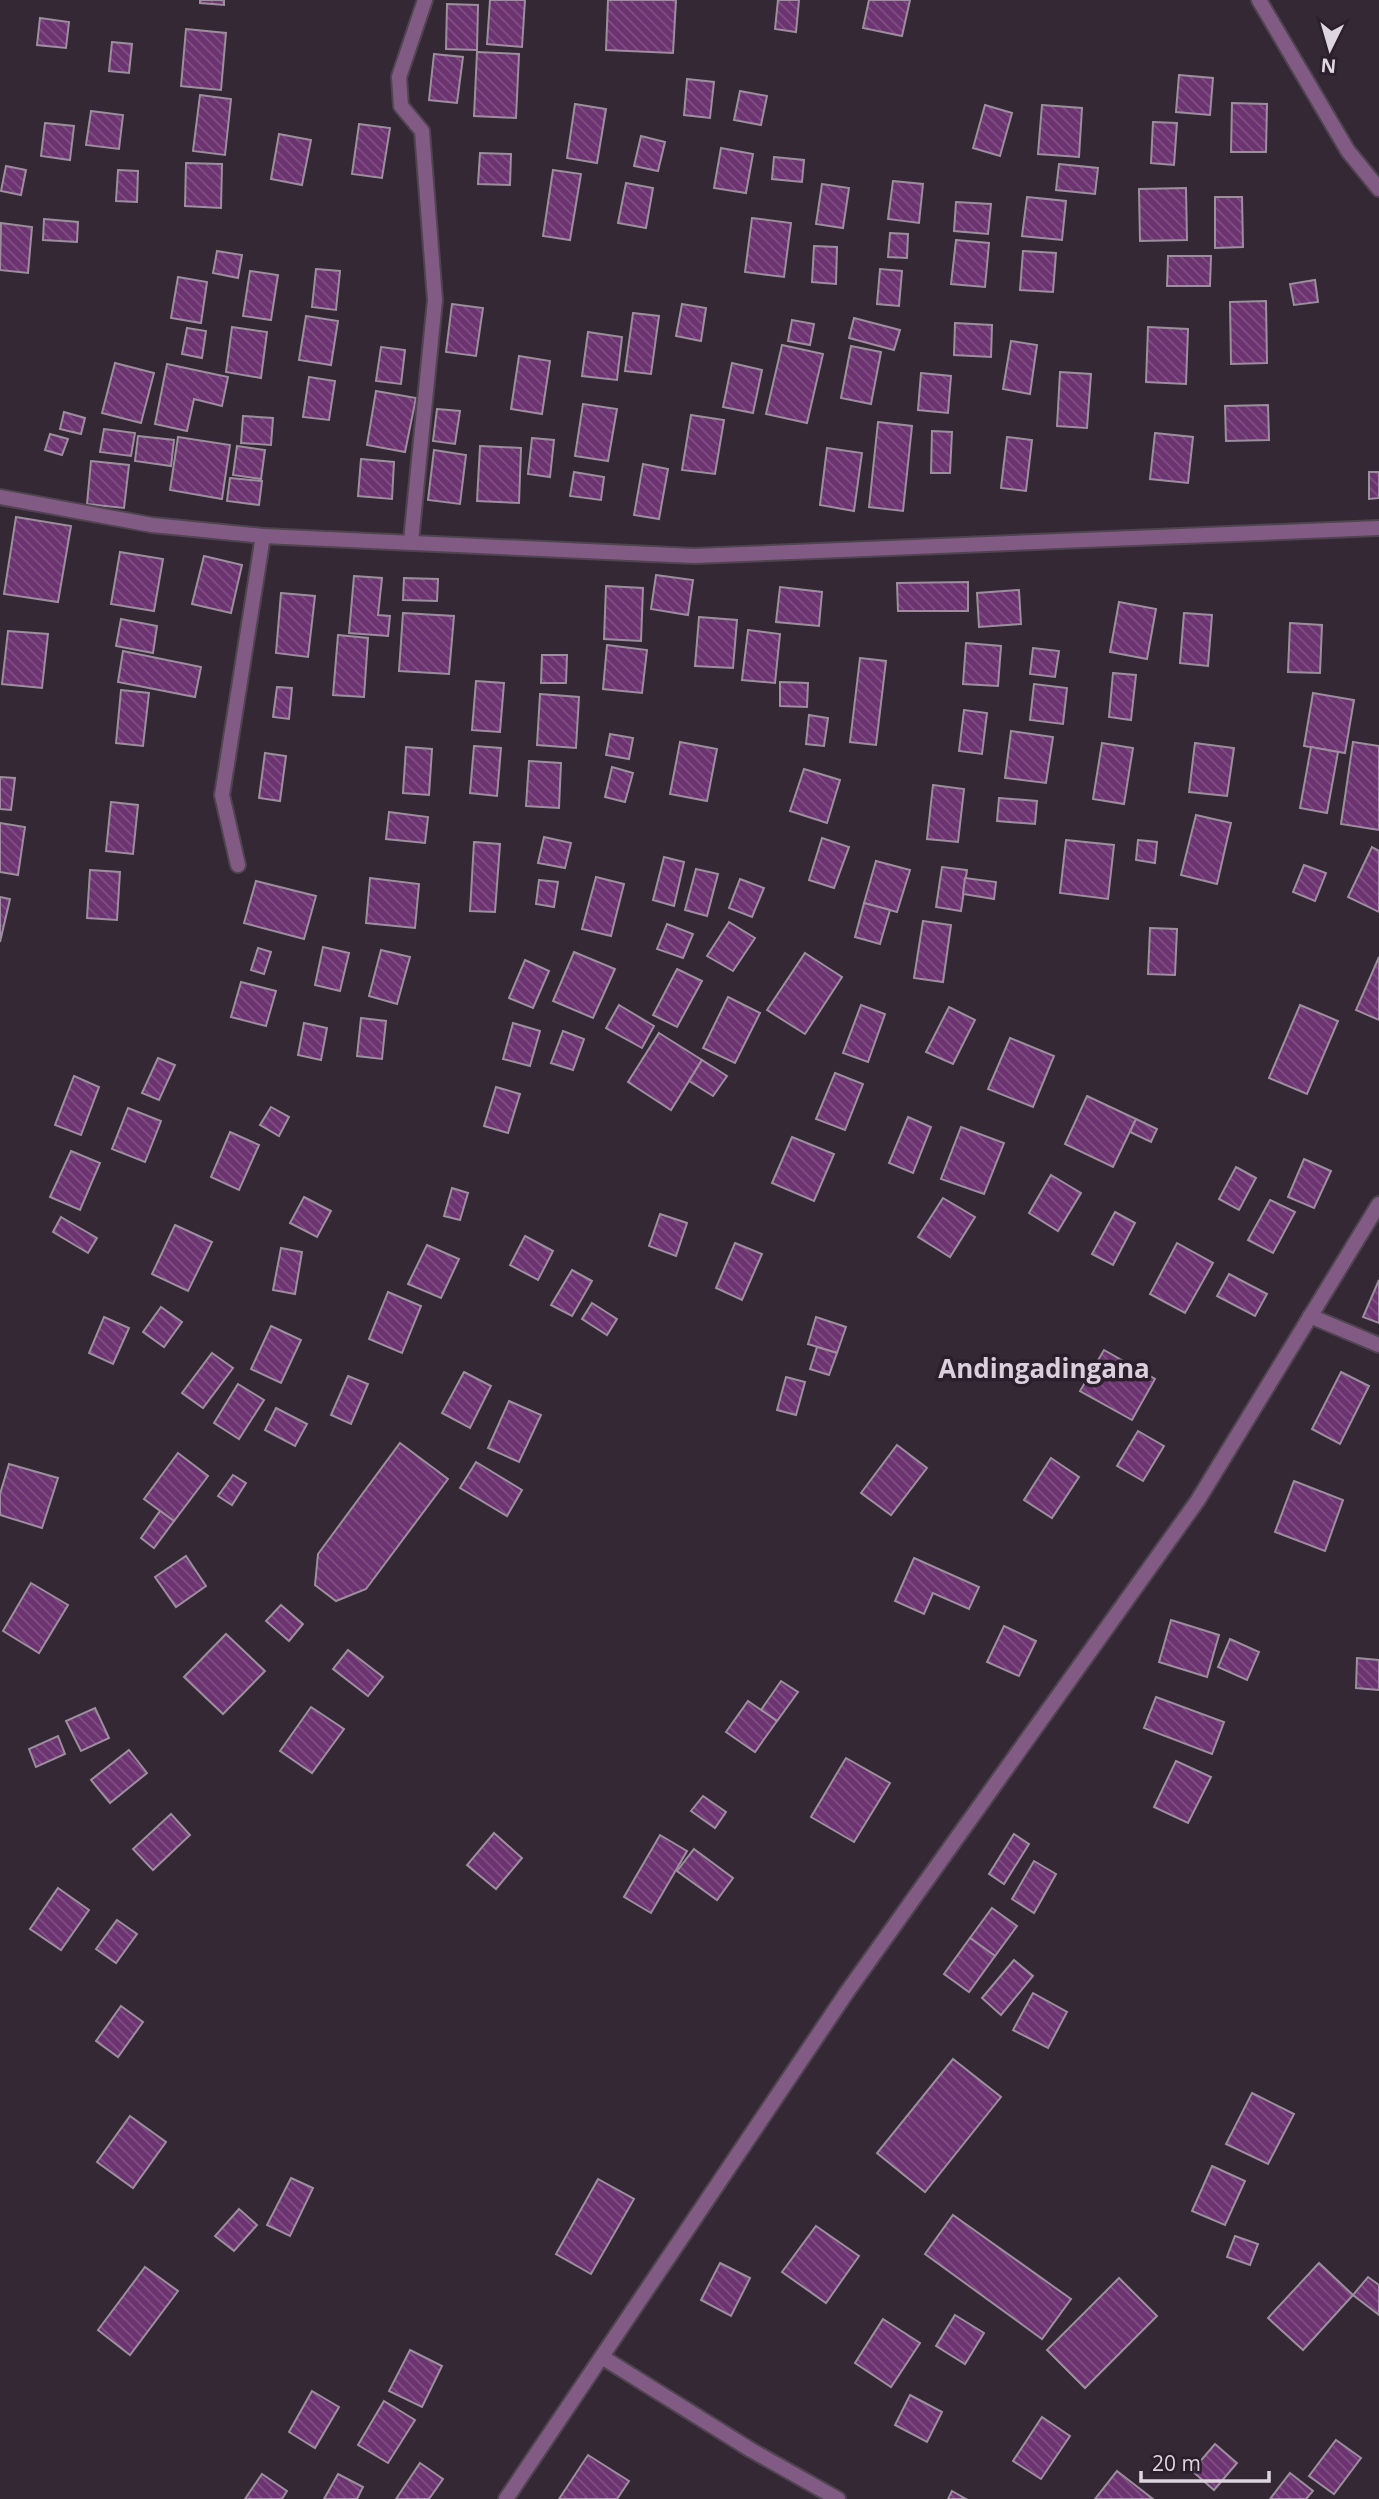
<svg xmlns="http://www.w3.org/2000/svg" width="1379" height="2499" font-family="'Open Sans',sans-serif">
<style>
.building{fill:url(#building-back-hatch);stroke:#9c8e9d;stroke-width:2}
.lines{fill:none;stroke-linecap:round;stroke-linejoin:round}
.minor-casing{stroke:#4f4450;stroke-width:18}
.minor{stroke:#825b84;stroke-width:14}
.labels{text-anchor:middle;dominant-baseline:central;stroke-width:7;stroke-linejoin:round;paint-order:stroke}
.quarter-label{font-size:26px;font-weight:bold;fill:#ddcede;stroke:#2a1f2b}
</style>
<defs>
<pattern id="building-back-hatch" width="6" height="6" patternUnits="userSpaceOnUse" patternTransform="scale(1.75)"><rect width="6" height="6" fill="#6b336f"/><path d="M-1 5l2 2M0 0l6 6M5-1l2 2" fill="none" stroke="#805083"/></pattern>
</defs>
<rect width="100%" height="100%" fill="#342835"/>
<g class="building">
<path d="M200,0H224V5L200,3Z"/>
<path d="M490,0H525L522,47L487,44Z"/>
<path d="M608,0H676L673,53L606,50Z"/>
<path d="M778,0H799L796,32L775,29Z"/>
<path d="M869,0H910L902,36L863,28Z"/>
<path d="M447,4L478,5L477,50L446,49Z"/>
<path d="M40,18L69,22L66,48L37,45Z"/>
<path d="M186,29L226,33L221,90L181,86Z"/>
<path d="M112,42L132,44L129,73L109,71Z"/>
<path d="M477,52L519,54L516,118L474,116Z"/>
<path d="M434,54L463,57L457,103L429,100Z"/>
<path d="M1179,75L1213,78L1210,115L1176,112Z"/>
<path d="M687,79L714,82L710,118L684,115Z"/>
<path d="M740,91L767,96L761,125L734,120Z"/>
<path d="M200,95L231,99L225,155L193,151Z"/>
<path d="M1232,103L1267,104L1266,152H1231Z"/>
<path d="M575,104L606,109L597,163L567,158Z"/>
<path d="M985,105L1012,113L1000,156L973,148Z"/>
<path d="M1042,105L1082,108L1079,157L1038,154Z"/>
<path d="M91,111L123,115L119,149L86,145Z"/>
<path d="M1153,122L1177,123L1174,165L1151,163Z"/>
<path d="M45,123L74,126L70,160L41,156Z"/>
<path d="M359,124L390,128L382,178L352,174Z"/>
<path d="M279,134L311,140L302,185L271,179Z"/>
<path d="M641,136L665,142L658,171L634,166Z"/>
<path d="M721,148L753,154L746,193L714,188Z"/>
<path d="M480,153L511,154L510,185L478,184Z"/>
<path d="M774,157L804,160L802,182L772,179Z"/>
<path d="M186,163L222,164L221,208L185,206Z"/>
<path d="M1059,164L1098,168L1095,194L1056,190Z"/>
<path d="M6,166L26,170L21,195L1,191Z"/>
<path d="M118,170L138,171L137,202L116,201Z"/>
<path d="M553,170L581,174L570,240L543,236Z"/>
<path d="M893,181L923,184L919,223L888,219Z"/>
<path d="M626,183L653,188L646,228L618,223Z"/>
<path d="M822,184L849,188L843,228L816,224Z"/>
<path d="M1186,188L1187,240L1140,241L1139,189Z"/>
<path d="M1027,197L1066,201L1062,240L1022,236Z"/>
<path d="M1215,197H1242L1243,247L1215,248Z"/>
<path d="M956,202L991,204L988,234L954,231Z"/>
<path d="M752,218L791,223L784,277L745,272Z"/>
<path d="M44,219L78,222L77,242L43,240Z"/>
<path d="M1,223L32,227L28,273L0,270Z"/>
<path d="M890,233L908,234L907,258L888,257Z"/>
<path d="M956,240L989,243L985,287L951,284Z"/>
<path d="M814,246L837,247L836,284L812,282Z"/>
<path d="M217,251L242,255L238,278L213,273Z"/>
<path d="M1023,251L1056,253L1053,292L1020,290Z"/>
<path d="M1168,256H1211L1210,286H1167Z"/>
<path d="M316,269L340,271L336,310L312,307Z"/>
<path d="M880,269L902,271L899,306L877,304Z"/>
<path d="M250,271L278,275L271,320L243,316Z"/>
<path d="M178,277L207,282L201,323L171,318Z"/>
<path d="M1315,280L1318,302L1294,305L1290,284Z"/>
<path d="M1266,301L1267,363L1231,364L1230,302Z"/>
<path d="M452,304L483,308L476,356L446,352Z"/>
<path d="M682,304L706,308L701,341L676,336Z"/>
<path d="M633,313L659,316L651,374L625,371Z"/>
<path d="M306,316L338,321L331,365L299,360Z"/>
<path d="M854,318L900,330L894,350L849,338Z"/>
<path d="M792,320L814,324L810,345L788,341Z"/>
<path d="M955,323L992,325L991,357L954,355Z"/>
<path d="M232,327L267,332L261,378L226,372Z"/>
<path d="M1148,327L1188,329L1186,384L1146,382Z"/>
<path d="M187,328L206,331L202,358L182,354Z"/>
<path d="M588,332L622,337L617,380L582,376Z"/>
<path d="M1011,341L1037,345L1030,394L1003,389Z"/>
<path d="M782,345L823,354L807,423L766,414Z"/>
<path d="M851,346L881,352L871,404L841,398Z"/>
<path d="M381,347L405,350L401,384L376,381Z"/>
<path d="M519,356L550,361L542,414L511,409Z"/>
<path d="M115,363L154,373L141,423L102,413Z"/>
<path d="M732,363L762,370L753,413L723,407Z"/>
<path d="M167,364L228,377L222,406L194,399L187,431L155,424Z"/>
<path d="M1060,372L1091,374L1087,428L1057,426Z"/>
<path d="M921,373L951,376L948,413L918,410Z"/>
<path d="M309,377L335,381L329,420L303,417Z"/>
<path d="M376,391L416,398L405,452L367,445Z"/>
<path d="M583,404L617,409L608,461L575,456Z"/>
<path d="M1268,405L1269,440L1226,441L1225,406Z"/>
<path d="M437,409L460,411L455,444L433,441Z"/>
<path d="M64,412L85,418L81,434L60,429Z"/>
<path d="M691,415L724,420L715,474L682,470Z"/>
<path d="M243,416L273,418L271,445L241,443Z"/>
<path d="M878,422L912,426L903,511L869,507Z"/>
<path d="M104,429L135,433L131,456L100,452Z"/>
<path d="M932,431L952,432L950,473H931Z"/>
<path d="M1155,433L1193,437L1188,483L1150,479Z"/>
<path d="M50,434L68,439L62,455L45,450Z"/>
<path d="M138,436L174,440L171,466L135,461Z"/>
<path d="M178,437L230,445L222,499L170,490Z"/>
<path d="M1007,437L1032,440L1026,491L1001,488Z"/>
<path d="M532,438L554,440L550,477L528,474Z"/>
<path d="M237,446L265,450L261,479L233,475Z"/>
<path d="M480,446L521,448L519,503L477,501Z"/>
<path d="M827,448L862,453L854,511L820,505Z"/>
<path d="M434,450L466,455L460,504L428,500Z"/>
<path d="M361,459L394,462L392,499L358,496Z"/>
<path d="M91,461L129,465L124,508L87,504Z"/>
<path d="M643,464L668,469L659,519L634,515Z"/>
<path d="M574,472L604,477L601,500L570,496Z"/>
<path d="M1369,472H1379V498L1369,499Z"/>
<path d="M230,478L262,481L259,505L227,501Z"/>
<path d="M16,517L71,526L58,602L4,594Z"/>
<path d="M120,552L163,559L154,611L111,604Z"/>
<path d="M204,556L242,565L231,613L192,604Z"/>
<path d="M656,575L693,580L688,615L651,609Z"/>
<path d="M354,576L382,578L378,615L390,616L388,636L349,633Z"/>
<path d="M404,578L438,579L437,601L403,600Z"/>
<path d="M968,582V611H898L897,583Z"/>
<path d="M606,586L643,588L641,641L604,639Z"/>
<path d="M780,587L822,592L819,626L776,622Z"/>
<path d="M1019,590L1021,624L979,627L977,593Z"/>
<path d="M281,593L315,596L308,657L276,653Z"/>
<path d="M1119,602L1156,609L1147,659L1110,652Z"/>
<path d="M403,613L454,616L449,674L399,671Z"/>
<path d="M1184,613L1212,615L1208,666L1180,663Z"/>
<path d="M699,617L737,620L733,668L695,666Z"/>
<path d="M121,619L157,626L153,653L116,646Z"/>
<path d="M1290,623L1322,625L1320,673L1288,672Z"/>
<path d="M748,630L780,634L775,683L742,680Z"/>
<path d="M8,631L48,634L42,688L2,684Z"/>
<path d="M338,635L368,638L364,697L333,695Z"/>
<path d="M966,643L1001,646L998,686L963,684Z"/>
<path d="M607,645L647,650L642,693L603,689Z"/>
<path d="M1033,648L1059,651L1055,677L1030,674Z"/>
<path d="M123,651L201,667L195,697L118,682Z"/>
<path d="M542,655H567L566,683H541Z"/>
<path d="M860,658L886,661L876,745L850,742Z"/>
<path d="M1113,673L1136,675L1131,720L1109,717Z"/>
<path d="M476,681L504,683L500,732L472,730Z"/>
<path d="M780,682L808,683L807,707L780,706Z"/>
<path d="M1034,684L1067,688L1063,724L1030,720Z"/>
<path d="M277,687L292,688L289,719L273,717Z"/>
<path d="M121,690L149,693L143,746L116,743Z"/>
<path d="M1313,693L1354,700L1345,753L1304,746Z"/>
<path d="M540,694L579,697L576,748L537,745Z"/>
<path d="M964,710L987,713L982,754L959,751Z"/>
<path d="M809,715L828,718L824,746L806,744Z"/>
<path d="M1011,731L1053,737L1046,783L1005,778Z"/>
<path d="M610,734L633,738L629,759L606,755Z"/>
<path d="M680,742L717,749L707,801L670,794Z"/>
<path d="M1353,742L1379,746V830L1341,824Z"/>
<path d="M1102,743L1133,748L1124,804L1093,799Z"/>
<path d="M1195,743L1234,748L1227,796L1189,792Z"/>
<path d="M474,746L501,748L497,796L470,793Z"/>
<path d="M406,747L432,749L429,795L403,793Z"/>
<path d="M1311,747L1338,752L1327,813L1300,808Z"/>
<path d="M265,753L286,756L280,801L259,798Z"/>
<path d="M529,761L561,763L559,808L526,806Z"/>
<path d="M612,767L633,773L625,802L605,797Z"/>
<path d="M804,769L840,780L827,823L790,811Z"/>
<path d="M0,777L15,778L11,810L0,809Z"/>
<path d="M933,785L964,789L958,842L927,839Z"/>
<path d="M999,798L1037,801L1035,824L997,821Z"/>
<path d="M111,802L138,805L133,854L106,851Z"/>
<path d="M389,812L428,817L425,843L386,839Z"/>
<path d="M1196,815L1231,823L1217,884L1181,875Z"/>
<path d="M0,823L25,827L18,875L0,872Z"/>
<path d="M544,837L571,843L565,868L538,863Z"/>
<path d="M822,838L849,847L834,888L809,880Z"/>
<path d="M1066,840L1114,845L1108,899L1060,893Z"/>
<path d="M1138,840L1157,842L1155,863L1136,860Z"/>
<path d="M474,842L500,844L495,912L470,911Z"/>
<path d="M1372,847L1379,851V912L1348,897Z"/>
<path d="M664,857L684,862L674,906L653,900Z"/>
<path d="M876,861L910,870L897,912L864,903Z"/>
<path d="M1304,865L1326,873L1315,901L1293,892Z"/>
<path d="M942,867L967,870L961,911L936,907Z"/>
<path d="M696,869L718,874L707,916L685,910Z"/>
<path d="M90,870L120,872L117,920L87,918Z"/>
<path d="M596,877L624,884L611,936L582,929Z"/>
<path d="M370,878L419,884L415,928L366,923Z"/>
<path d="M965,878L996,882L994,899L963,894Z"/>
<path d="M740,879L764,888L752,917L729,908Z"/>
<path d="M539,880L558,882L554,907L536,904Z"/>
<path d="M256,881L316,896L304,939L244,923Z"/>
<path d="M0,897L10,899L0,942Z"/>
<path d="M864,903L890,910L880,944L855,937Z"/>
<path d="M923,921L951,925L943,982L914,978Z"/>
<path d="M729,922L755,938L733,971L707,956Z"/>
<path d="M667,924L693,934L683,958L657,949Z"/>
<path d="M1150,928L1177,929L1175,975L1148,974Z"/>
<path d="M323,947L349,953L340,991L315,985Z"/>
<path d="M258,948L271,952L264,974L251,970Z"/>
<path d="M381,950L410,957L397,1004L369,996Z"/>
<path d="M574,952L615,969L593,1018L553,1001Z"/>
<path d="M805,953L842,977L805,1034L767,1010Z"/>
<path d="M1379,957V1020L1356,1010Z"/>
<path d="M525,960L549,971L533,1008L509,998Z"/>
<path d="M677,969L702,981L677,1027L653,1015Z"/>
<path d="M241,982L276,991L266,1026L231,1017Z"/>
<path d="M728,997L760,1013L735,1063L703,1048Z"/>
<path d="M619,1005L654,1026L642,1048L606,1028Z"/>
<path d="M861,1005L885,1014L868,1062L843,1053Z"/>
<path d="M1300,1005L1338,1021L1307,1094L1269,1078Z"/>
<path d="M949,1007L975,1020L953,1064L926,1052Z"/>
<path d="M361,1018L386,1021L382,1059L357,1056Z"/>
<path d="M304,1023L327,1028L321,1060L298,1055Z"/>
<path d="M513,1023L540,1031L530,1066L503,1059Z"/>
<path d="M563,1031L584,1039L573,1070L551,1063Z"/>
<path d="M659,1033L702,1060L671,1110L628,1082Z"/>
<path d="M1010,1038L1054,1056L1033,1107L988,1089Z"/>
<path d="M158,1058L175,1065L159,1100L142,1093Z"/>
<path d="M702,1060L727,1076L713,1096L689,1081Z"/>
<path d="M835,1073L863,1084L845,1130L816,1119Z"/>
<path d="M74,1076L99,1087L81,1135L55,1125Z"/>
<path d="M496,1087L520,1094L508,1133L484,1126Z"/>
<path d="M1087,1096L1136,1119L1113,1167L1065,1144Z"/>
<path d="M271,1107L289,1117L279,1136L260,1125Z"/>
<path d="M128,1108L161,1121L145,1162L112,1149Z"/>
<path d="M908,1117L931,1127L913,1173L889,1163Z"/>
<path d="M1136,1119L1157,1129L1151,1142L1130,1132Z"/>
<path d="M961,1127L1004,1143L984,1194L941,1179Z"/>
<path d="M230,1132L259,1145L239,1190L211,1177Z"/>
<path d="M792,1137L834,1154L814,1201L772,1183Z"/>
<path d="M71,1151L100,1163L80,1210L50,1197Z"/>
<path d="M1304,1159L1331,1171L1314,1208L1288,1197Z"/>
<path d="M1236,1167L1256,1178L1239,1210L1219,1199Z"/>
<path d="M1051,1175L1081,1193L1058,1231L1029,1213Z"/>
<path d="M452,1188L468,1193L460,1220L444,1216Z"/>
<path d="M304,1197L331,1211L317,1237L290,1223Z"/>
<path d="M943,1198L975,1217L950,1257L918,1237Z"/>
<path d="M1270,1200L1295,1212L1273,1253L1248,1240Z"/>
<path d="M1115,1212L1135,1223L1113,1265L1092,1254Z"/>
<path d="M660,1214L687,1223L676,1256L649,1246Z"/>
<path d="M61,1217L97,1238L88,1253L53,1232Z"/>
<path d="M175,1225L212,1242L188,1291L152,1274Z"/>
<path d="M525,1236L553,1251L538,1280L510,1265Z"/>
<path d="M735,1243L762,1254L742,1300L716,1288Z"/>
<path d="M1177,1243L1213,1263L1185,1313L1150,1294Z"/>
<path d="M427,1245L459,1259L441,1298L408,1284Z"/>
<path d="M281,1248L302,1252L295,1294L273,1290Z"/>
<path d="M572,1270L592,1281L572,1316L551,1305Z"/>
<path d="M1229,1274L1267,1294L1255,1316L1217,1296Z"/>
<path d="M1379,1280V1323L1363,1317Z"/>
<path d="M388,1292L421,1306L402,1353L369,1339Z"/>
<path d="M592,1303L617,1319L607,1335L582,1319Z"/>
<path d="M161,1307L182,1322L164,1347L143,1332Z"/>
<path d="M104,1317L129,1328L113,1364L89,1353Z"/>
<path d="M816,1317L846,1327L837,1353L808,1344Z"/>
<path d="M271,1326L301,1340L281,1383L251,1369Z"/>
<path d="M817,1347L837,1353L829,1375L810,1369Z"/>
<path d="M1104,1350L1155,1379L1132,1420L1080,1391Z"/>
<path d="M212,1353L233,1368L203,1408L182,1393Z"/>
<path d="M464,1372L491,1386L470,1428L442,1413Z"/>
<path d="M1341,1372L1369,1386L1340,1444L1312,1429Z"/>
<path d="M348,1376L368,1384L351,1424L331,1415Z"/>
<path d="M786,1377L805,1382L796,1415L777,1410Z"/>
<path d="M238,1384L264,1400L239,1439L214,1423Z"/>
<path d="M509,1401L541,1415L519,1462L488,1448Z"/>
<path d="M276,1408L307,1424L295,1446L265,1430Z"/>
<path d="M1138,1431L1164,1446L1143,1481L1117,1466Z"/>
<path d="M400,1443L448,1479L366,1589L336,1601L315,1585L318,1554Z"/>
<path d="M897,1445L927,1468L891,1515L861,1493Z"/>
<path d="M178,1453L208,1476L174,1521L144,1499Z"/>
<path d="M1051,1458L1079,1477L1052,1518L1024,1500Z"/>
<path d="M476,1462L522,1490L507,1516L460,1488Z"/>
<path d="M9,1464L58,1478L42,1528L0,1515V1494Z"/>
<path d="M233,1475L246,1483L232,1505L218,1496Z"/>
<path d="M1294,1481L1343,1500L1325,1551L1275,1532Z"/>
<path d="M160,1511L174,1521L154,1548L141,1538Z"/>
<path d="M186,1556L206,1586L176,1607L155,1577Z"/>
<path d="M914,1558L979,1587L969,1609L933,1593L924,1614L895,1601Z"/>
<path d="M31,1583L68,1605L39,1653L3,1631Z"/>
<path d="M281,1605L303,1624L289,1641L266,1621Z"/>
<path d="M1171,1620L1219,1635L1207,1677L1159,1662Z"/>
<path d="M1004,1626L1036,1641L1019,1676L987,1662Z"/>
<path d="M226,1634L265,1671L223,1714L184,1677Z"/>
<path d="M1230,1639L1259,1652L1247,1680L1218,1667Z"/>
<path d="M348,1650L383,1677L368,1696L333,1669Z"/>
<path d="M1357,1658L1379,1660V1690L1356,1688Z"/>
<path d="M781,1681L798,1692L777,1721L761,1710Z"/>
<path d="M1156,1697L1224,1722L1212,1754L1144,1728Z"/>
<path d="M748,1701L777,1721L755,1752L726,1732Z"/>
<path d="M311,1707L344,1729L312,1773L280,1751Z"/>
<path d="M95,1708L109,1738L81,1751L66,1721Z"/>
<path d="M58,1736L65,1754L36,1767L29,1749Z"/>
<path d="M129,1750L147,1773L110,1803L91,1780Z"/>
<path d="M846,1758L890,1783L854,1842L811,1817Z"/>
<path d="M1176,1761L1211,1777L1188,1823L1154,1807Z"/>
<path d="M703,1796L726,1812L715,1828L691,1811Z"/>
<path d="M171,1814L190,1835L153,1870L133,1849Z"/>
<path d="M494,1833L522,1858L496,1889L467,1865Z"/>
<path d="M1014,1834L1029,1844L1004,1884L989,1874Z"/>
<path d="M660,1835L687,1851L651,1913L624,1897Z"/>
<path d="M694,1849L733,1878L717,1900L677,1871Z"/>
<path d="M1034,1861L1056,1874L1034,1913L1012,1899Z"/>
<path d="M58,1888L89,1910L61,1950L30,1929Z"/>
<path d="M992,1908L1017,1926L995,1956L970,1938Z"/>
<path d="M117,1920L137,1934L116,1963L96,1949Z"/>
<path d="M970,1938L995,1956L969,1992L944,1974Z"/>
<path d="M1014,1960L1033,1976L1001,2015L982,1998Z"/>
<path d="M1033,1993L1067,2012L1048,2048L1013,2030Z"/>
<path d="M121,2006L143,2022L118,2057L96,2041Z"/>
<path d="M953,2059L1001,2097L925,2192L877,2153Z"/>
<path d="M1252,2093L1294,2114L1268,2164L1226,2144Z"/>
<path d="M130,2116L166,2142L133,2188L97,2162Z"/>
<path d="M1212,2166L1245,2181L1225,2225L1192,2211Z"/>
<path d="M291,2178L313,2188L290,2236L267,2225Z"/>
<path d="M598,2179L634,2199L591,2274L556,2254Z"/>
<path d="M239,2209L257,2225L234,2251L215,2236Z"/>
<path d="M953,2215L1071,2299L1042,2339L925,2254Z"/>
<path d="M816,2226L859,2256L826,2303L782,2272Z"/>
<path d="M1235,2236L1258,2244L1250,2265L1227,2257Z"/>
<path d="M720,2263L750,2278L731,2316L701,2300Z"/>
<path d="M1319,2263L1353,2295L1303,2350L1268,2318Z"/>
<path d="M145,2267L178,2291L130,2355L98,2330Z"/>
<path d="M1368,2277L1379,2285V2315L1353,2295Z"/>
<path d="M1119,2278L1157,2316L1085,2388L1047,2350Z"/>
<path d="M955,2315L984,2333L965,2364L936,2346Z"/>
<path d="M883,2319L920,2343L891,2387L855,2363Z"/>
<path d="M410,2350L442,2366L422,2407L389,2391Z"/>
<path d="M312,2391L339,2407L315,2448L289,2432Z"/>
<path d="M910,2395L942,2412L927,2442L895,2425Z"/>
<path d="M384,2401L415,2420L388,2463L358,2445Z"/>
<path d="M1042,2417L1070,2436L1041,2479L1013,2461Z"/>
<path d="M1336,2440L1361,2458L1334,2494L1309,2476Z"/>
<path d="M1215,2444L1237,2463L1214,2490L1192,2471Z"/>
<path d="M588,2455L629,2481L617,2499H559Z"/>
<path d="M420,2463L443,2479L429,2499H396Z"/>
<path d="M1117,2471L1153,2499H1095Z"/>
<path d="M1290,2473L1313,2491L1306,2499H1270Z"/>
<path d="M262,2474L287,2491L282,2499H245Z"/>
<path d="M338,2474L363,2487L357,2499H324Z"/>
<path d="M952,2491L966,2499H948Z"/>
</g>
<g class="lines">
<defs>
<g id="minor">
<path d="M1259,0L1348,151L1379,189"/>
<path d="M0,497L152,525L263,536L694,556L1379,528"/>
<path d="M411,541L435,300L422,131L401,106L399,77L425,0"/>
<path d="M238,865L222,795L263,536"/>
<path d="M1310,1316L1379,1345"/>
<path d="M602,2357L751,2450L838,2499"/>
<path d="M506,2499L847,1992L1198,1500L1379,1204"/>
</g>
</defs>
<use href="#minor" class="minor-casing"/>
<use href="#minor" class="minor"/>
</g>
<g class="labels">
<g class="quarter-label">
<text x="1044" y="1368">Andingadingana</text>
</g>
</g>
<g transform="translate(1330 49) rotate(185)" stroke="#2a1f2b" stroke-width="5" paint-order="stroke">
<path d="M0-5L12 26L0 18L-12 26Z" fill="#ded6de"/>
<text y="-10" font-size="19" font-weight="bold" text-anchor="middle" fill="#ded6de">N</text>
</g>
<path d="M1141 2471v10h128v-10" fill="none" stroke="#ded6de" stroke-width="3.5"/>
<text x="1152" y="2471" font-size="21" fill="#ded6de" stroke="#2a1f2b" stroke-width="5" paint-order="stroke">20 m</text>
</svg>
